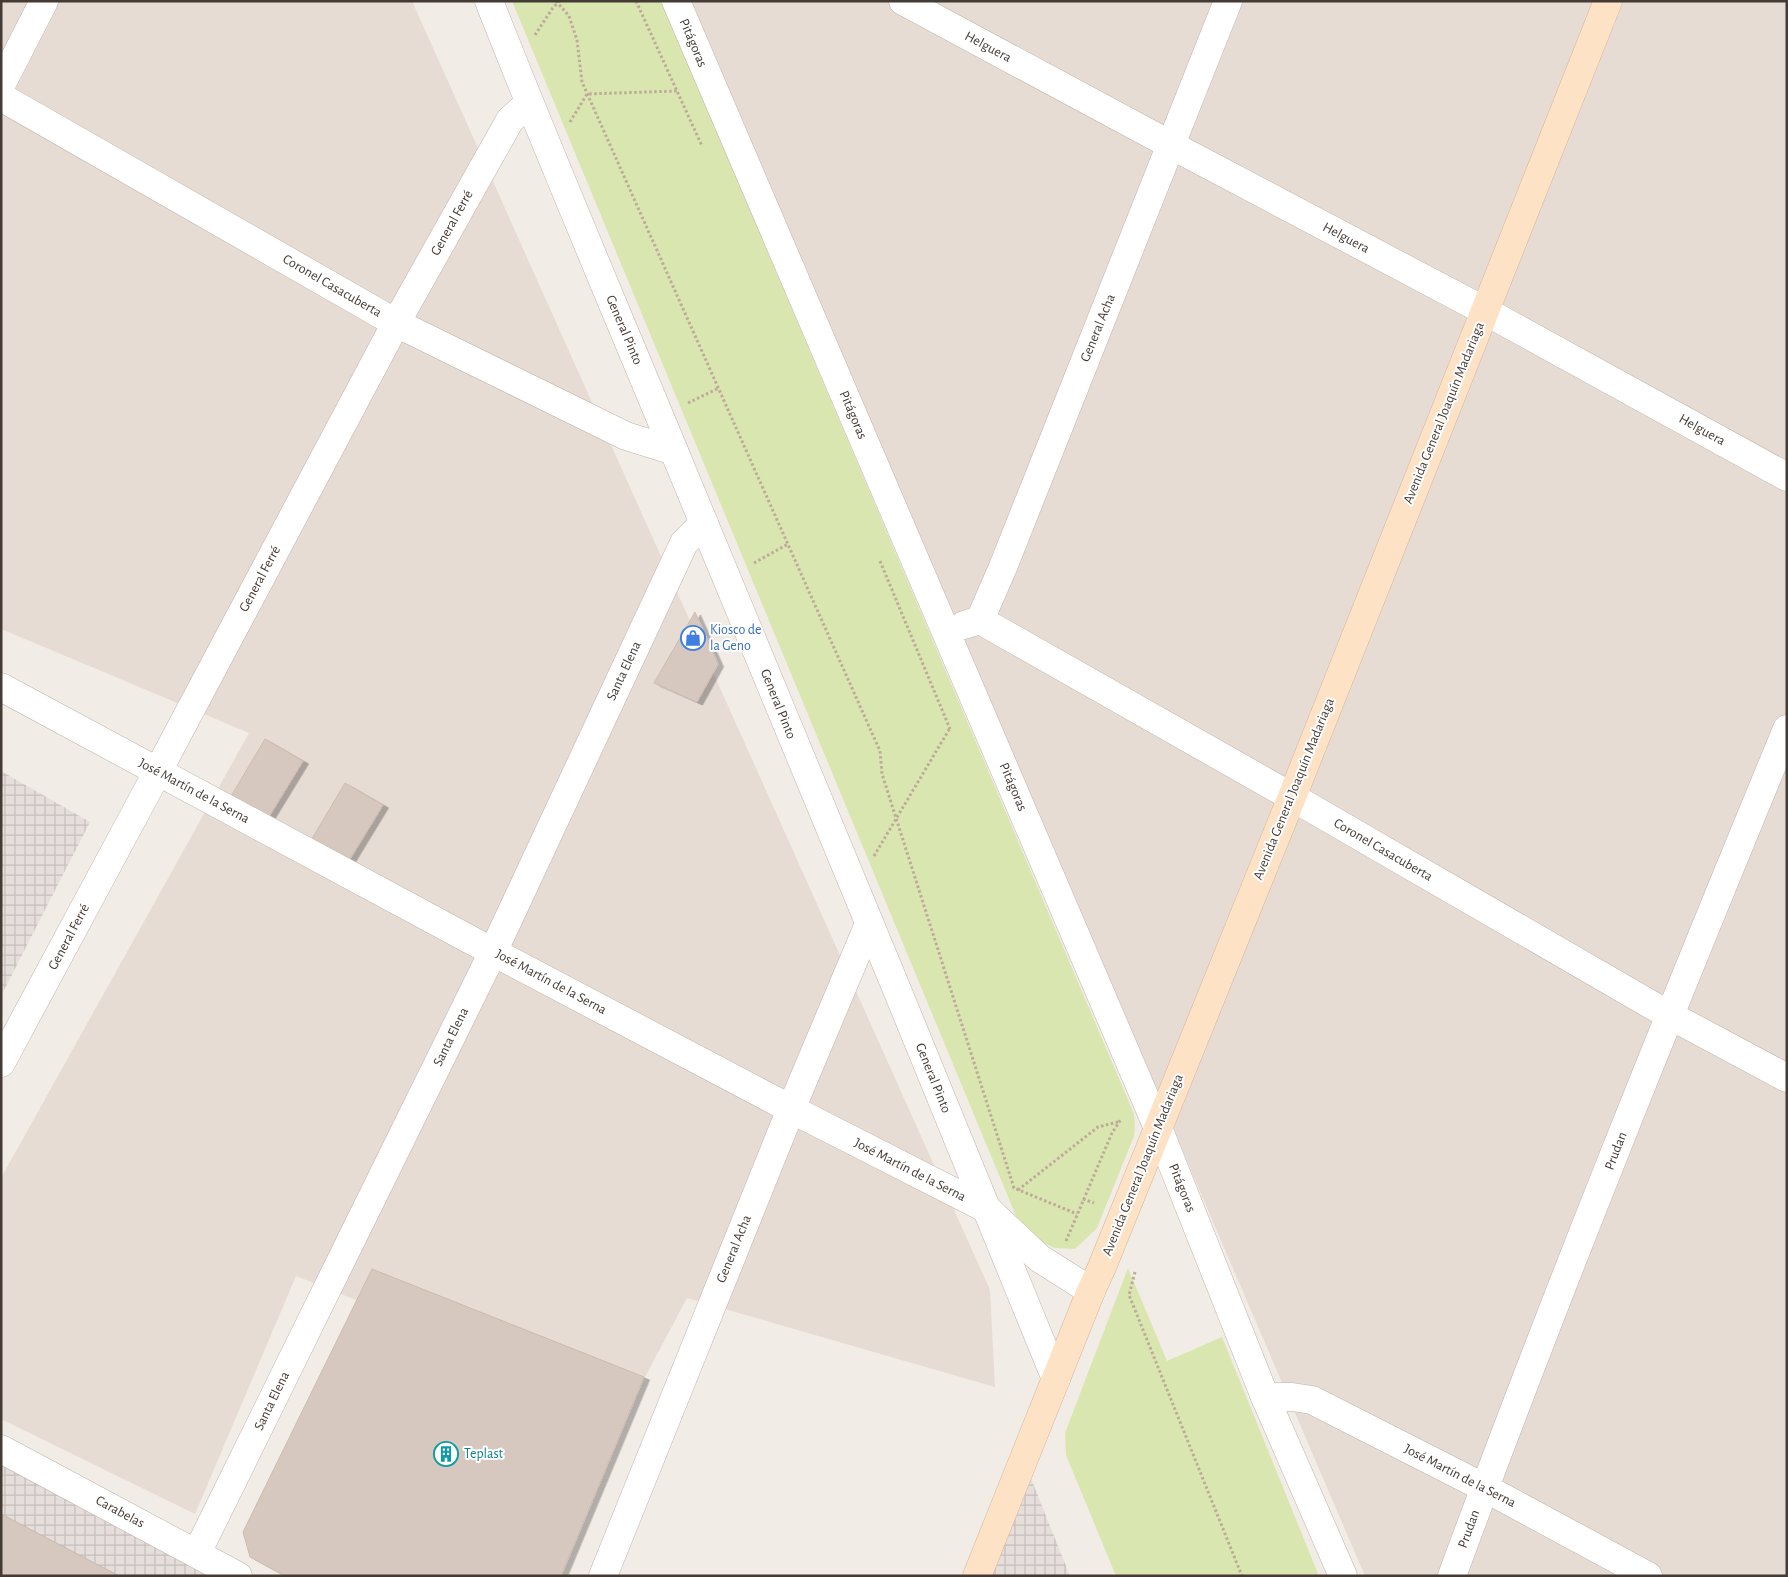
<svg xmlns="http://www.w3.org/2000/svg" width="1788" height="1577" font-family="'Alegreya Sans',sans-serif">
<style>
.residential{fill:#e6dcd4}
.industrial{fill:url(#industrial-grid)}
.park{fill:#dae6b0}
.building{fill:#d7c8bf;stroke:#cebbaf;filter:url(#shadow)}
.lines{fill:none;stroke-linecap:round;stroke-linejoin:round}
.minor-casing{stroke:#c0b4ac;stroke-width:29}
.secondary-casing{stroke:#d4b699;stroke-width:29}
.path{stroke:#bfa99b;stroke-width:3;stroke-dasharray:2.5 2.5;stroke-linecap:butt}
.minor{stroke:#fff;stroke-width:28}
.secondary{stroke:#fde2c6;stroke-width:28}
.labels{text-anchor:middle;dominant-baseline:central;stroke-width:4;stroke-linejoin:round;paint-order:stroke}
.street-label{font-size:14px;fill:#453b35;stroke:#fff}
.shop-label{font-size:14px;fill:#366cbe;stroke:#fff;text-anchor:start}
.culture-label{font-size:14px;fill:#0d838f;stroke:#fff;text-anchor:start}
</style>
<defs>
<pattern id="industrial-grid" width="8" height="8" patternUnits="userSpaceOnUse" patternTransform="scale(1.25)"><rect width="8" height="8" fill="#e5dedb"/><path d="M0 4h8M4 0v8" fill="none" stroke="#c6bfbd"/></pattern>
<filter id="shadow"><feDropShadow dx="5.5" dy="3" stdDeviation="0" flood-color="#0004"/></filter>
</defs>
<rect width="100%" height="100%" fill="#f2ece6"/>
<g class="residential">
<path d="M1,1H412L990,1290L995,1387L687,1298L628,1409L296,1276L195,1514L1,1419V1178L249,733L1,629Z"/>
<path d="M689,1H1787V1576H1365Z"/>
</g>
<g class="industrial">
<path d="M1,771L90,822L1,996Z"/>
<path d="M1,1455L247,1576H1Z"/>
<path d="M1022,1456L1070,1576H971Z"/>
</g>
<g class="park">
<path d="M512,1H661L1134,1114L1135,1125L1134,1136L1097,1228L1075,1249L1055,1248L1032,1238L1016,1216Z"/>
<path d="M1128,1268L1167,1361L1222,1337L1319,1576H1116L1066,1455L1065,1433Z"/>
</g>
<g class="building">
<path d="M695,612L718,664L697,702L654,683Z"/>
<path d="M265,739L303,761L267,820L230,798Z"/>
<path d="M345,783L383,805L347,864L310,842Z"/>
<path d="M372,1269L644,1377L561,1576H285L250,1557L243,1532Z"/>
<path d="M1,1514L119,1576H1Z"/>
</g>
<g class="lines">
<defs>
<g id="minor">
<path d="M489,1C548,152 612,301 674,451C803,760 930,1069 1056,1379"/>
<path d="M676,1L1158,1128L1265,1397L1343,1576"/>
<path d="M903,1L1171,145L1485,311L1787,477"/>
<path d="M1,85L44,1"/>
<path d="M1,97L396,323L626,436L674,451"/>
<path d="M980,620L1292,797L1669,1015L1787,1078"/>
<path d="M964,625L980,620L1003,567L1228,1"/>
<path d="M1,687L493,952L791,1109L987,1209L1039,1258L1091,1291"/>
<path d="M1,1063L158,771L396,323L510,120L529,103"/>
<path d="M1265,1397H1292L1312,1400L1485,1488L1648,1576"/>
<path d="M1,1449L238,1576"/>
<path d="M197,1553L493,952L684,543L704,523"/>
<path d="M603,1576L791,1109L869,924"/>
<path d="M1452,1576C1557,1291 1671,1010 1787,729"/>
</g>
<path id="secondary" d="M977,1576L1091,1291L1102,1267L1292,797L1608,1"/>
</defs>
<use href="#minor" class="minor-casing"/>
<use href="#secondary" class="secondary-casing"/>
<g class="path">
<path d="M556,1L569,16L577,40L582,82L880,751L882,774L1014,1188L1077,1214"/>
<path d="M636,1L702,146"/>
<path d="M535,35L552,9L559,1"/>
<path d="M570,122L587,94L677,91"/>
<path d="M688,403L719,388"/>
<path d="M880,561L950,729"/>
<path d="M754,563L788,544"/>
<path d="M874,856L950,728"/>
<path d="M1018,1190L1098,1127L1118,1122"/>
<path d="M1083,1199L1094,1203"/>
<path d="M1066,1241L1112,1133L1121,1119"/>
<path d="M1135,1272L1129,1295L1242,1576"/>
</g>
<use href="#minor" class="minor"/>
<use href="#secondary" class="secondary"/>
</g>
<defs>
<symbol id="shop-ring" viewBox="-11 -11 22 22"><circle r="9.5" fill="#fff" stroke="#3f7fe0" stroke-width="1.5"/><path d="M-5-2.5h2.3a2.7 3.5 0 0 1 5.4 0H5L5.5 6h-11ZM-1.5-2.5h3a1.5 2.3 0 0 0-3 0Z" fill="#3f7fe0"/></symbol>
<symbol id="building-ring" viewBox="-11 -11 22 22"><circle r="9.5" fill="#fff" stroke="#0f9aa8" stroke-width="1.5"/><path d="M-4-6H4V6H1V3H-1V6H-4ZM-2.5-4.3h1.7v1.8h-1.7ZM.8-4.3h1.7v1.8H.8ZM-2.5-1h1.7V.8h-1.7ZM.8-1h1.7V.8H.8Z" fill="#0f9aa8"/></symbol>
</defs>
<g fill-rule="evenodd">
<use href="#shop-ring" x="679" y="624" width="28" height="28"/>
<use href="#building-ring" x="432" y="1440" width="28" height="28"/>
</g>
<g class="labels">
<g class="street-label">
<text transform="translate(693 43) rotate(67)">Pitágoras</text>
<text transform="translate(988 47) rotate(28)">Helguera</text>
<text transform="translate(452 223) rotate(-61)">General Ferré</text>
<text transform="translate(1346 238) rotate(28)">Helguera</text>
<text transform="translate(332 286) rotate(30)">Coronel Casacuberta</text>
<text transform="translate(1098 328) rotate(-68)">General Acha</text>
<text transform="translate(624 330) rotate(67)">General Pinto</text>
<text transform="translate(1444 413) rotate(-68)">Avenida General Joaquín Madariaga</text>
<text transform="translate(853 415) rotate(67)">Pitágoras</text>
<text transform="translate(1702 430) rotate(29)">Helguera</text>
<text transform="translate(260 579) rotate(-62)">General Ferré</text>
<text transform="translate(624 671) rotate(-65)">Santa Elena</text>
<text transform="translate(778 704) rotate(68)">General Pinto</text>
<text transform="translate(1013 787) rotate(67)">Pitágoras</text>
<text transform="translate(1294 789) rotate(-68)">Avenida General Joaquín Madariaga</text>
<text transform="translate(194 791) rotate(28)">José Martín de la Serna</text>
<text transform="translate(1383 850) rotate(30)">Coronel Casacuberta</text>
<text transform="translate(69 937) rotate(-62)">General Ferré</text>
<text transform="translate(551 982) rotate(28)">José Martín de la Serna</text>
<text transform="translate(451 1037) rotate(-64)">Santa Elena</text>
<text transform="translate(933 1078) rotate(68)">General Pinto</text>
<text transform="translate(1616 1151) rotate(-69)">Prudan</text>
<text transform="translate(1143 1165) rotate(-68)">Avenida General Joaquín Madariaga</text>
<text transform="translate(910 1170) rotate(27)">José Martín de la Serna</text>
<text transform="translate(1182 1188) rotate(68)">Pitágoras</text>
<text transform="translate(734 1249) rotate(-68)">General Acha</text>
<text transform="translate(272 1401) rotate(-64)">Santa Elena</text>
<text transform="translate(1460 1476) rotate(27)">José Martín de la Serna</text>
<text transform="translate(120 1512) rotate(28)">Carabelas</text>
<text transform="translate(1469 1529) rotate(-70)">Prudan</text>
</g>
<g class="shop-label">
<text x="710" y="630">Kiosco de<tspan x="710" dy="16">la Geno</tspan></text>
</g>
<g class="culture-label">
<text x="464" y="1454">Teplast</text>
</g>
</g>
<rect width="1788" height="1577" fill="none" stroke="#453b35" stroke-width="5"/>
</svg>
